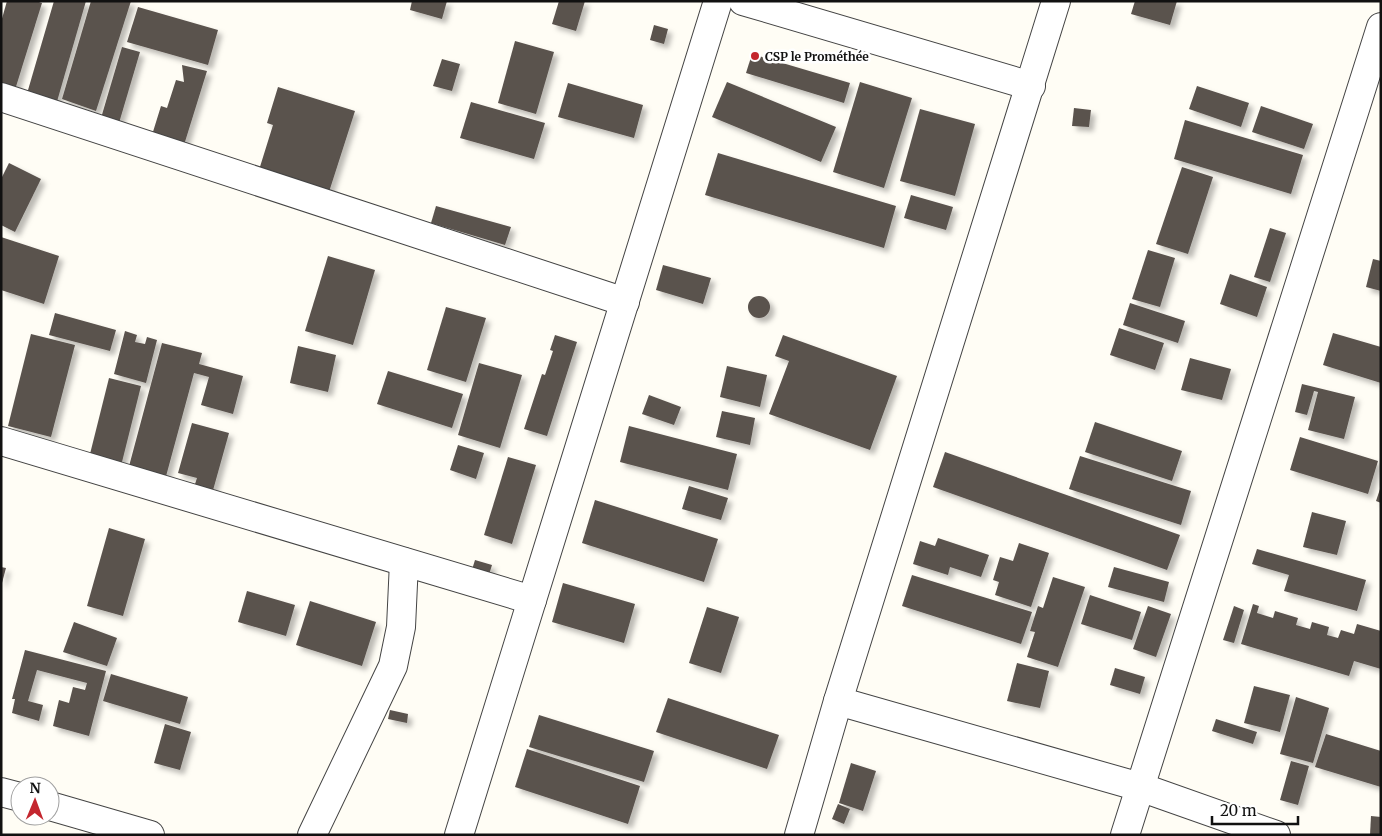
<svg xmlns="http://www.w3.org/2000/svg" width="1382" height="836" font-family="Merriweather,serif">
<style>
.building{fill:#5a524d;filter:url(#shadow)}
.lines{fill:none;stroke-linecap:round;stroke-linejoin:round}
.street-casing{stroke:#444;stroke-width:30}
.street{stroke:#fff;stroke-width:28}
.poi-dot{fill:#c4262e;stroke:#fff;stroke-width:2}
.labels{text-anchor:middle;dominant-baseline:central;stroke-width:5;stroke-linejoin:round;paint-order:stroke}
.poi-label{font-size:12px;font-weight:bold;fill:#111;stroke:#fff;text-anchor:start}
</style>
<defs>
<filter id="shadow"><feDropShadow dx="4.5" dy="4.5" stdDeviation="2.5" flood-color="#0004"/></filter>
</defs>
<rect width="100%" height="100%" fill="#fffdf5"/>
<g class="building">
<path d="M7,1H36L42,3L14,93L1,89V22Z"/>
<path d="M54,1H86L56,105L26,97Z"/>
<path d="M91,1H131L96,111L62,99Z"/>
<path d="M412,1H447L442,19L410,10Z"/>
<path d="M559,1H585L576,31L552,24Z"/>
<path d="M1135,1H1177L1170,25L1131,14Z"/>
<path d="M138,7L218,30L208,65L127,42Z"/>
<path d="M654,25L668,29L664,44L650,40Z"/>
<path d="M515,41L554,52L536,114L498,103Z"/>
<path d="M122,47L140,52L119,123L101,118Z"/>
<path d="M752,54L850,83L844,103L746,73Z"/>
<path d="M442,59L460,64L452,91L433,86Z"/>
<path d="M182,65L207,71L184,145L152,135L161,106L167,108L176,80L184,82Z"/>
<path d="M727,82L836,127L821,162L712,117Z"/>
<path d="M860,82L912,98L884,188L833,172Z"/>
<path d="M568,83L643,105L634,138L558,117Z"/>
<path d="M1197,86L1249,103L1241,127L1189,109Z"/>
<path d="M278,87L355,111L329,192L259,170L273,125L267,123Z"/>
<path d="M471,102L545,123L534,159L460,138Z"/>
<path d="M1261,106L1313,124L1304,149L1252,132Z"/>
<path d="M1074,108L1091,110L1089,127L1072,126Z"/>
<path d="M920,109L975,124L955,196L900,181Z"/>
<path d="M1185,120L1303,155L1291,194L1174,159Z"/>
<path d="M718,153L896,206L884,248L705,195Z"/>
<path d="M9,163L41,179L15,232L1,225V179Z"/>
<path d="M1182,167L1213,177L1188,254L1156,244Z"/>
<path d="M911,195L953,207L946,230L904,218Z"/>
<path d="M436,206L511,227L505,245L431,223Z"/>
<path d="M1270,228L1286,233L1270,282L1254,277Z"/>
<path d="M1,237L59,256L44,304L1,290Z"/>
<path d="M1148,250L1175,258L1160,307L1132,299Z"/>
<path d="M328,256L375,270L353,345L305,331Z"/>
<path d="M1373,259L1381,261V291L1366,287Z"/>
<path d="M663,265L711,278L703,304L656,290Z"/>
<path d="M1230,274L1267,287L1257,317L1220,304Z"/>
<circle cx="759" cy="307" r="11"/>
<path d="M1130,303L1185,321L1178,343L1123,325Z"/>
<path d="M446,307L486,318L466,382L427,370Z"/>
<path d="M55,313L116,330L110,351L49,335Z"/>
<path d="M1119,328L1164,343L1155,370L1110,355Z"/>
<path d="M125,331L137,335L135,342L145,344L147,337L157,340L146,383L114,374Z"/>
<path d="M1333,333L1381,347V383L1323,365Z"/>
<path d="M31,334L75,345L51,437L8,426Z"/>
<path d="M555,335L577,342L547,436L524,429L542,374L545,375L553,351L550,350Z"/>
<path d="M783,335L897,376L870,450L769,414L789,361L775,356Z"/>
<path d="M162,343L202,353L199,364L243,376L233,414L201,405L209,377L194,373L165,480L128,470Z"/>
<path d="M298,346L336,355L328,392L290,383Z"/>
<path d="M1190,358L1231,369L1222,400L1181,390Z"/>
<path d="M479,363L522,375L500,448L458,435Z"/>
<path d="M727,366L767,375L760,407L720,397Z"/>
<path d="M388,371L463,394L452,428L377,404Z"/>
<path d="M109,378L141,386L121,466L89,458Z"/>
<path d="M1302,384L1355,397L1344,439L1308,430L1318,392L1314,391L1307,415L1295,412Z"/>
<path d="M649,395L681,407L674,425L642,414Z"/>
<path d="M722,411L755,418L750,445L716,437Z"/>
<path d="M1095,422L1182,451L1172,481L1085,452Z"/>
<path d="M192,423L229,433L210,501L191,496L197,478L178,473Z"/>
<path d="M629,426L737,454L728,490L620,462Z"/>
<path d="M1300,437L1378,461L1368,494L1290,470Z"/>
<path d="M458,445L484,453L476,479L450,470Z"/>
<path d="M945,452L1180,535L1167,570L933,487Z"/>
<path d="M1080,456L1191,491L1181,525L1069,489Z"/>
<path d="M508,457L536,465L512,544L484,535Z"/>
<path d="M689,486L728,498L721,520L682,509Z"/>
<path d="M1381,486V503L1376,501Z"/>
<path d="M595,500L718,539L704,582L582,543Z"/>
<path d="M1312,512L1346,521L1337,555L1303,547Z"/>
<path d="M109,528L145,539L123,616L87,606Z"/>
<path d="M938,538L989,555L981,577L950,567L948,575L913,564L920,541L935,546Z"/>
<path d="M1019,543L1049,553L1031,607L995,595L999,582L993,580L1000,557L1013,561Z"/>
<path d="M1257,549L1366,580L1357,611L1284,591L1289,575L1252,564Z"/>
<path d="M475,560L492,565L487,581L470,576Z"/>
<path d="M1,567L6,568L2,583H1Z"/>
<path d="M1114,567L1169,582L1164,602L1108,587Z"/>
<path d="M912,575L1032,612L1021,644L902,606Z"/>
<path d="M1053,577L1085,587L1058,667L1027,657L1035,632L1030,631L1038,606L1043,608Z"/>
<path d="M563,583L635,604L624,643L552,622Z"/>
<path d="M247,591L295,605L286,636L238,622Z"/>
<path d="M1090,595L1141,612L1132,640L1081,624Z"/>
<path d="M310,601L376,622L362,666L296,645Z"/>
<path d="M1253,604L1259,606L1257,613L1273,618L1275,611L1298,618L1296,625L1310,629L1312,622L1329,627L1327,635L1338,638L1341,630L1354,634L1357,624L1381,631V669L1354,661L1349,676L1241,644Z"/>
<path d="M1148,606L1171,614L1156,657L1133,649Z"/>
<path d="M1234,606L1244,610L1234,643L1223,640Z"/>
<path d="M707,607L739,617L721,673L689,663Z"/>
<path d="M74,622L117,638L107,666L63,652Z"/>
<path d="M25,650L106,671L89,736L53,726L59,700L69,703L73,687L85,690L87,683L37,670L28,701L43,705L39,721L12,713L15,699H12Z"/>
<path d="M1017,663L1049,671L1040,708L1007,701Z"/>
<path d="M1115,668L1145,677L1140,694L1110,685Z"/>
<path d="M111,674L188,697L180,724L103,701Z"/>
<path d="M1254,686L1290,695L1280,732L1244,723Z"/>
<path d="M1296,697L1329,708L1313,763L1280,754Z"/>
<path d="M668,698L779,735L767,769L656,732Z"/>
<path d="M390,710L408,714L407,723L388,719Z"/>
<path d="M539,715L654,751L644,782L529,747Z"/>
<path d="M1216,719L1257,732L1253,744L1212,731Z"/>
<path d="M165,724L191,732L180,770L154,763Z"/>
<path d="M1326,734L1381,751V787L1315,767Z"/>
<path d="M527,749L640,786L628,824L515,787Z"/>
<path d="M1291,761L1309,766L1298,805L1280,800Z"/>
<path d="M851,763L876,771L863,811L839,803Z"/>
<path d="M838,804L850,809L844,824L832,819Z"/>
<path d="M1371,816L1381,817V835H1370Z"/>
</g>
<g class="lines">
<defs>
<g id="street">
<path d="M743,1L1031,86"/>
<path d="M1,97L625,302"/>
<path d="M1,441L532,600"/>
<path d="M838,701L1140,787L1276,835"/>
<path d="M1,792L20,797"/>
<path d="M50,806L150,835"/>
<path d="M312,835L393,666L401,627L404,562"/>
<path d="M459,835L718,1"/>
<path d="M799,835L838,701L1056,1"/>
<path d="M1125,835L1381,27"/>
</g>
</defs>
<use href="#street" class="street-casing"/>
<use href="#street" class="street"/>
</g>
<circle class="poi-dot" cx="755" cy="56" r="5"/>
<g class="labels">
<g class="poi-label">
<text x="765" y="56">CSP le Prométhée</text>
</g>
</g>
<rect width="1382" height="836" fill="none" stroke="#111111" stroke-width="5"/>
<g transform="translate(35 801) rotate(1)"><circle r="24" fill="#ffffff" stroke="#a0a0a0"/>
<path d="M0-4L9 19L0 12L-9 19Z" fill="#c4262e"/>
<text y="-8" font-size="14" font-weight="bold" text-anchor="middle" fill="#111111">N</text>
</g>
<path d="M1212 816v8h86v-8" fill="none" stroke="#111111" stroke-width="2.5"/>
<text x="1220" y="816" font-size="15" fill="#111111" stroke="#ffffff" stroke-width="4" paint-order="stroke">20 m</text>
</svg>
